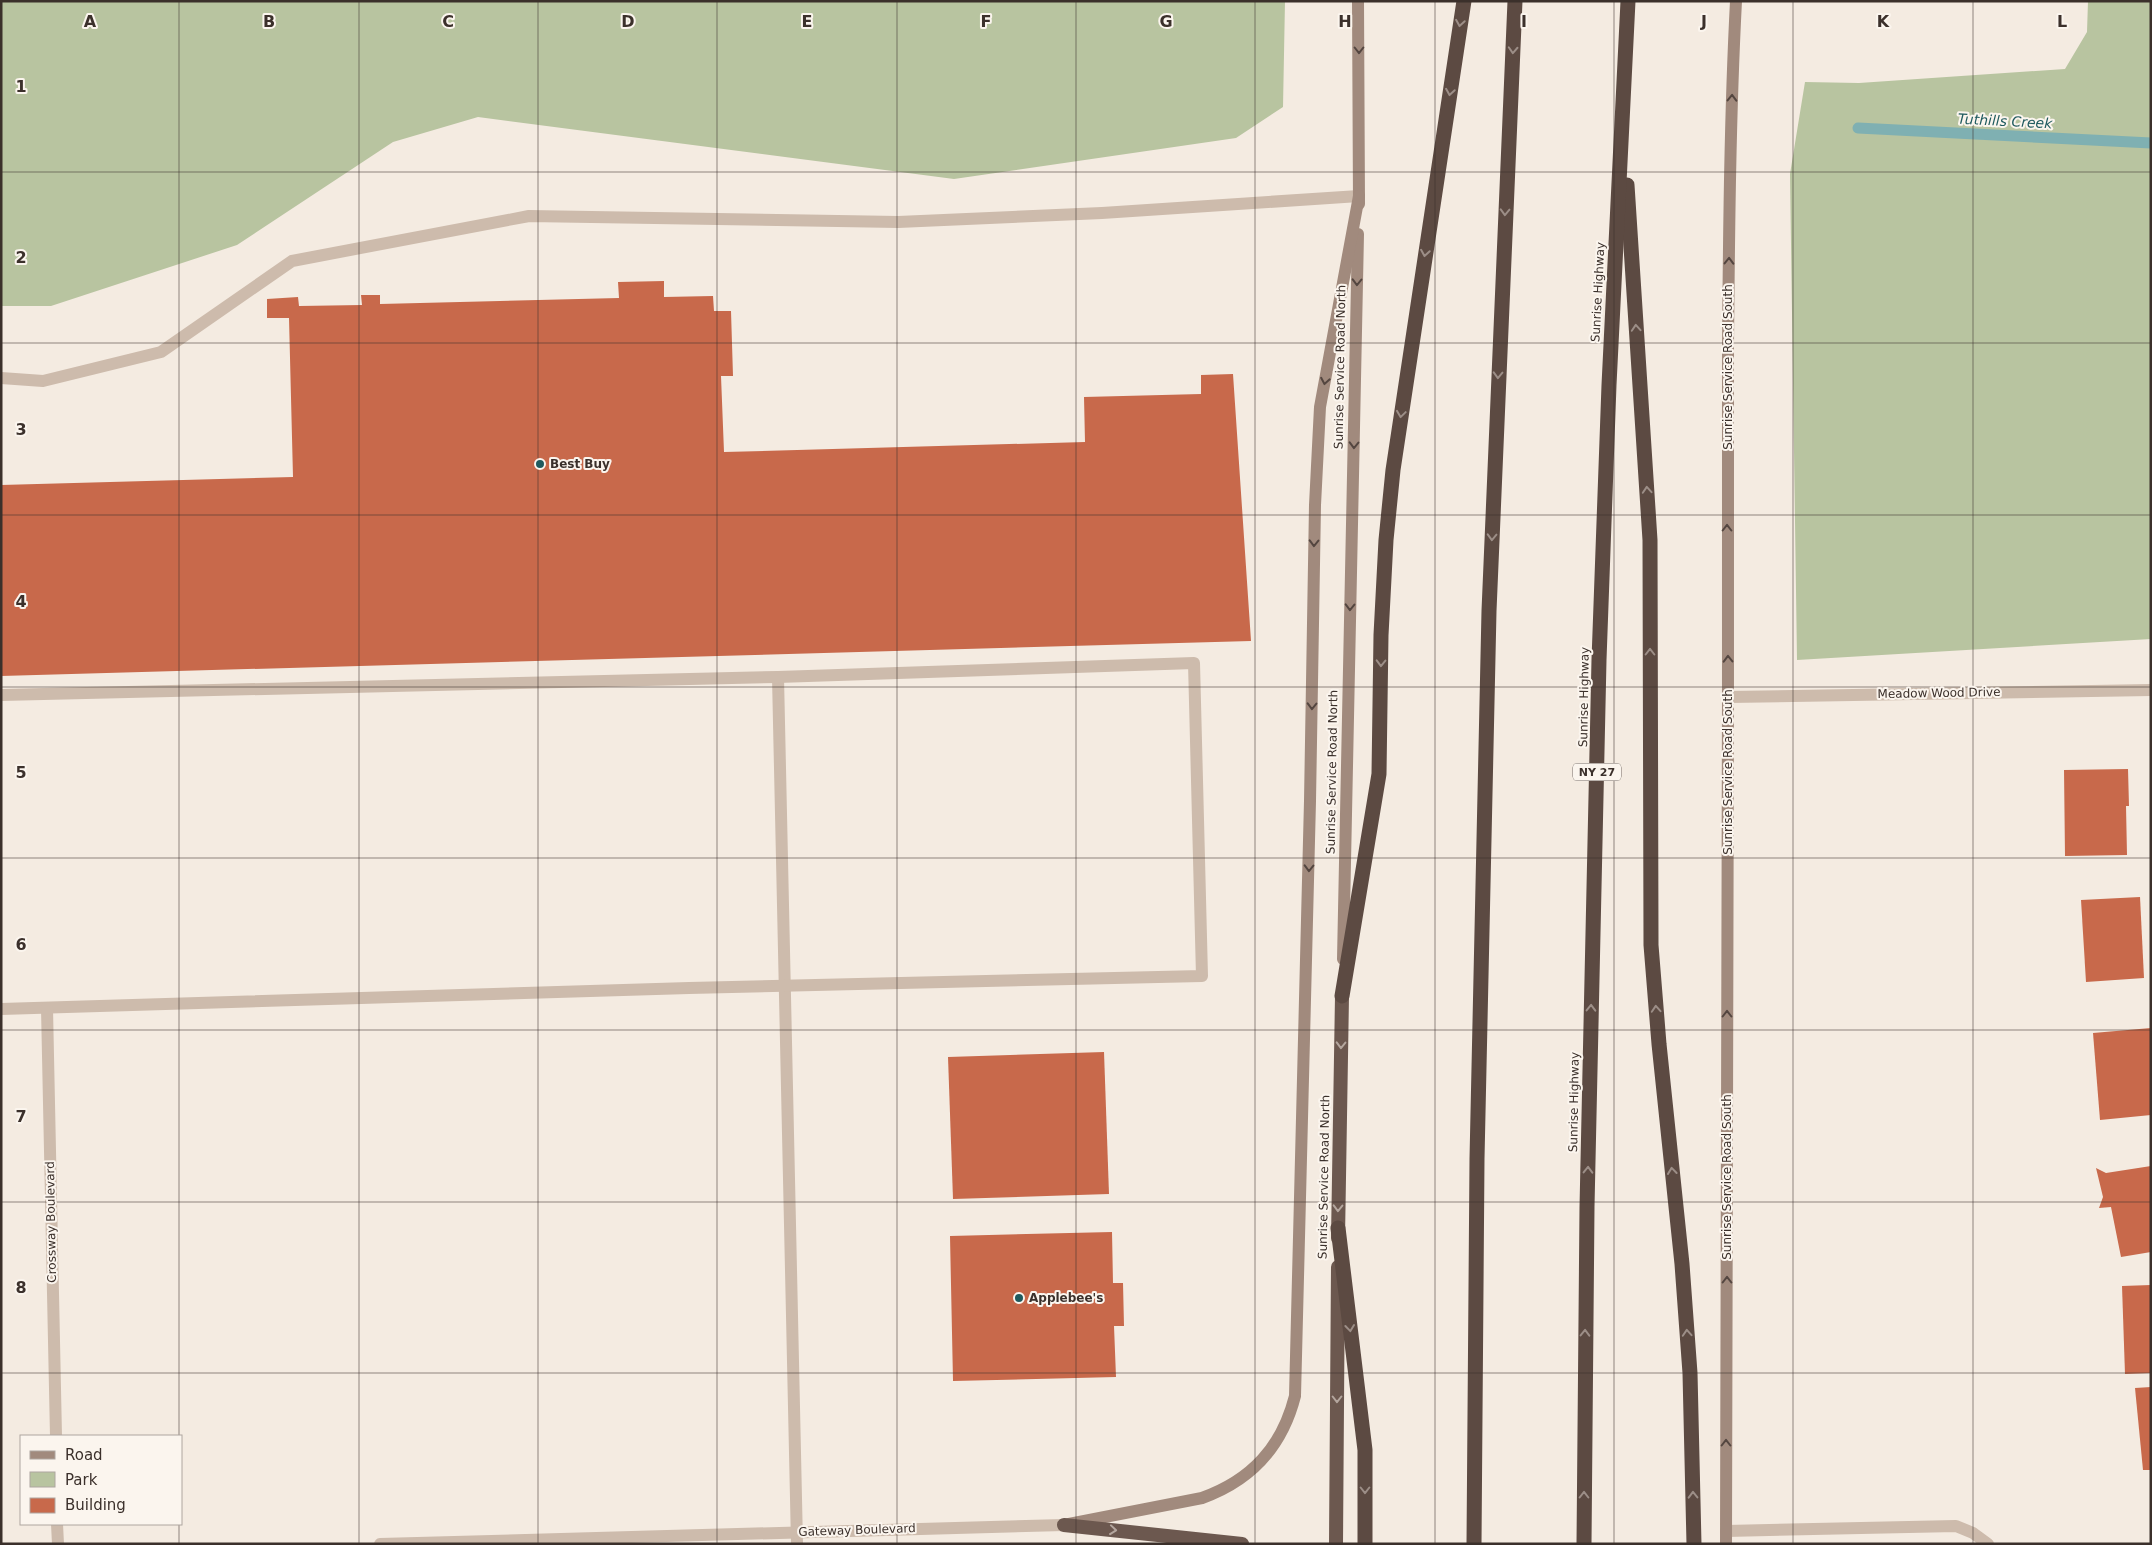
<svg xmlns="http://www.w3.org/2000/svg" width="2152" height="1545" font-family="'DejaVu Sans',sans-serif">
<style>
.green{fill:#b8c4a0}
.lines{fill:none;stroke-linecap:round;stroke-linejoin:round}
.stream{stroke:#7fb0b2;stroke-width:11}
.building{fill:#c8694b}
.service{stroke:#cdbbac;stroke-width:12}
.minor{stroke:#cdbbac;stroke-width:12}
.secondary{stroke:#a18a7d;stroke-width:12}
.trunk{stroke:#6c584f;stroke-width:14}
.motorway{stroke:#5c4a42;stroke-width:15}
.oneway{stroke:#9c8e87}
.oneway2{stroke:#544640}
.oneway3{stroke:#b4a69e}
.grid{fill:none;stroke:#3b302b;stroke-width:1;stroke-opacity:0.55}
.poi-dot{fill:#1f5a5e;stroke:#fbf5ee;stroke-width:2}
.labels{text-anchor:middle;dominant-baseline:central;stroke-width:4;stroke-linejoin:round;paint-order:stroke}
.shield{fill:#fbf5ee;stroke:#756b66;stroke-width:1}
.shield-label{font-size:11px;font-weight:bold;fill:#3b302b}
.street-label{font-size:12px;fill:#3b302b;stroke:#fbf5ee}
.poi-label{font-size:12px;font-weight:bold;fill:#3b302b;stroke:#fbf5ee;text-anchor:start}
.water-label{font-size:14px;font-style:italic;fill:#1f5a5e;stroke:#fbf5ee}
.grid-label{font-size:16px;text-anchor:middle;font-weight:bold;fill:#3b302b;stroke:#fbf5ee;stroke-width:4;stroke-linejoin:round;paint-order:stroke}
</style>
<rect width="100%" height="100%" fill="#f4ebe1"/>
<g class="green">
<path d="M1,1H1285L1283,107L1236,138L954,179L478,117L393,142L237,245L51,306H1Z"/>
<path d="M2088,1H2151V639L1797,660L1790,174L1805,82L1859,83L2065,69L2087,32Z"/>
</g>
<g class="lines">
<path class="stream" d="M1858,128L2151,143"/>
</g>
<g class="building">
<path d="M664,281V297L713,296L714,311H731L733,376H721L724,452L1085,442L1084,397L1201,394V375L1233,374L1251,641L1,676V485L293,477L289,318H267V299L298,297L299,306L362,305L361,295H380V304L619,298L618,282Z"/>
<path d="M2128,769L2129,806H2126L2127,855L2065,856L2064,770Z"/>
<path d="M2140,897L2144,978L2086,982L2081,900Z"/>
<path d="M2151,1028V1115L2100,1120L2093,1033Z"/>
<path d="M1104,1052L1109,1194L953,1199L948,1057Z"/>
<path d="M2151,1166V1252L2121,1257L2111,1207L2099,1208L2103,1197L2096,1168L2106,1173Z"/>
<path d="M1112,1232L1113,1283H1123L1124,1326H1114L1116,1377L953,1381L950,1236Z"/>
<path d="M2151,1285V1373L2125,1374L2122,1286Z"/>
<path d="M2151,1387V1470H2143L2135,1388Z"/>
</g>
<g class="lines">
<g class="service">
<path d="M1,378L43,381L161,352L292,261L529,216L898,222L1102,213L1359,196"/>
<path d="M778,677L797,1544"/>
<path d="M1,695L778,677L1194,663L1202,976L689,988L1,1009"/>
<path d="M1726,1531L1956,1526L1973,1533L1988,1544"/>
</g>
<g class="minor">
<path d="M1728,697L2151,690"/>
<path d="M47,1008L56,1436"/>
<path d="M57,1524L58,1544"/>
<path d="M380,1544L1064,1525"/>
</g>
<g class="secondary">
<path d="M1358,1L1359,204"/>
<path d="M1343,959L1358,234"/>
<path d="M1069,1524L1202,1498C1252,1480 1282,1447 1295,1396L1310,801L1315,505L1320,407L1359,196"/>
<path d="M1726,1544L1728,697C1727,580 1727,463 1728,345C1729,231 1730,116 1736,1"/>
</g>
<g class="trunk">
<path d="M1338,1238L1342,996"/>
<path d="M1064,1525L1242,1544"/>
<path d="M1336,1544L1338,1267"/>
</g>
<g class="motorway">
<path d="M1627,185L1650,540L1651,945L1659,1044L1682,1264L1690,1373L1694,1544"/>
<path d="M1342,996L1379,774L1381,635L1386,540L1393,470L1464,1"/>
<path d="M1338,1228L1365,1450V1544"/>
<path d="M1474,1544L1477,1159L1489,611L1515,1"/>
<path d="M1584,1544L1587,1207L1599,660L1609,385L1628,1"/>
</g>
</g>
<defs><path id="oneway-chevron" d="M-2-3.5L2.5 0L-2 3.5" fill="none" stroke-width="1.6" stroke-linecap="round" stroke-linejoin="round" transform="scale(1.25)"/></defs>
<g class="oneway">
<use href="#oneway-chevron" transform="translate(1460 23) rotate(99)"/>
<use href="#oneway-chevron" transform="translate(1513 50) rotate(93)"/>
<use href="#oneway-chevron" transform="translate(1450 92) rotate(99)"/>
<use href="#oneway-chevron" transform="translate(1505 212) rotate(92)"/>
<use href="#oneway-chevron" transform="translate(1425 253) rotate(99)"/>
<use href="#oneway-chevron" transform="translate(1636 328) rotate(-94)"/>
<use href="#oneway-chevron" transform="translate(1498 375) rotate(92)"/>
<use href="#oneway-chevron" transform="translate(1401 414) rotate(98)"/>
<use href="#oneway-chevron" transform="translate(1647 490) rotate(-94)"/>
<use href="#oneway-chevron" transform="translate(1492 537) rotate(92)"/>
<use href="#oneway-chevron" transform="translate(1650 652) rotate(-90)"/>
<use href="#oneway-chevron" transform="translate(1381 663) rotate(91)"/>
<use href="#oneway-chevron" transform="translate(1591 1008) rotate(-89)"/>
<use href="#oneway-chevron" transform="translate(1656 1009) rotate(-94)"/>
<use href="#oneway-chevron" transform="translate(1588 1170) rotate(-89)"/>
<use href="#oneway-chevron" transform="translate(1672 1171) rotate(-96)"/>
<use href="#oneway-chevron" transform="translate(1350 1328) rotate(83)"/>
<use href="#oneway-chevron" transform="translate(1585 1333) rotate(-89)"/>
<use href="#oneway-chevron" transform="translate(1687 1333) rotate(-94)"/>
<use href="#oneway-chevron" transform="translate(1365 1490) rotate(90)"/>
<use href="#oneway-chevron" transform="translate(1584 1495) rotate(-90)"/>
<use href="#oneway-chevron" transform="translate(1693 1495) rotate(-91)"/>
</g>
<g class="oneway2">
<use href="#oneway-chevron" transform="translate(1359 50) rotate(90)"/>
<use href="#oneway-chevron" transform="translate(1732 98) rotate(-89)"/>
<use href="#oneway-chevron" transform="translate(1729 261) rotate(-89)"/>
<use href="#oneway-chevron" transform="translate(1357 282) rotate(91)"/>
<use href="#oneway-chevron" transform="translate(1325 381) rotate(100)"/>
<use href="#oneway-chevron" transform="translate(1354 445) rotate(91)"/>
<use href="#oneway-chevron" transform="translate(1727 528) rotate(-90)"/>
<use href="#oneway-chevron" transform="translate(1314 543) rotate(91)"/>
<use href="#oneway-chevron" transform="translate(1350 607) rotate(91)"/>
<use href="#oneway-chevron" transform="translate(1728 659) rotate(-91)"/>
<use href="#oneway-chevron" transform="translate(1312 706) rotate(91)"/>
<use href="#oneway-chevron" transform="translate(1309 868) rotate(91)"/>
<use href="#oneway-chevron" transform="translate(1727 1014) rotate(-90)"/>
<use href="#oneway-chevron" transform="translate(1727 1280) rotate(-90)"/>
<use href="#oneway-chevron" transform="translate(1726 1443) rotate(-90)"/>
</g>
<g class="oneway3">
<use href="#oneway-chevron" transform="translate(1341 1045) rotate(91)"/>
<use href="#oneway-chevron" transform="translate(1338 1208) rotate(91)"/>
<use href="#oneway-chevron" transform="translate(1337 1399) rotate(90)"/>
<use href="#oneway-chevron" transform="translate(1113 1530) rotate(6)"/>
</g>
<path class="grid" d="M179,1V1436M359,1V1544M538,1V1544M717,1V1544M897,1V1544M1076,1V1544M1255,1V1544M1435,1V1544M1614,1V1544M1793,1V1544M1973,1V1544M1,172H2151M1,343H2151M1,515H2151M1,687H2151M1,858H2151M1,1030H2151M1,1202H2151M1,1373H2151M179,1524V1544"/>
<g class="poi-dot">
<circle cx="540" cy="464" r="5"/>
<circle cx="1019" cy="1298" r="5"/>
</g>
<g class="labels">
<rect class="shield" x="1573" y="763.5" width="48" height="17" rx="4"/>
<g class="shield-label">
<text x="1597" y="772">NY 27</text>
</g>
<g class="street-label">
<text transform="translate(1598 292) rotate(-87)">Sunrise Highway</text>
<text transform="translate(1340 367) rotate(-89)">Sunrise Service Road North</text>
<text transform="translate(1728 367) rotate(-90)">Sunrise Service Road South</text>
<text transform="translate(1939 693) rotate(-1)">Meadow Wood Drive</text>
<text transform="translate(1584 697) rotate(-89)">Sunrise Highway</text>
<text transform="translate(1332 772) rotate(-89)">Sunrise Service Road North</text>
<text transform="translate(1728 772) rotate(-90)">Sunrise Service Road South</text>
<text transform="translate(1574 1102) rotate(-89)">Sunrise Highway</text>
<text transform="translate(1324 1177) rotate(-89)">Sunrise Service Road North</text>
<text transform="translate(1727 1177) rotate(-90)">Sunrise Service Road South</text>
<text transform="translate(51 1222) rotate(-91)">Crossway Boulevard</text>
<text transform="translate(857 1530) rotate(-2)">Gateway Boulevard</text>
</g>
<g class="poi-label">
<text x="550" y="464">Best Buy</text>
<text x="1029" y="1298">Applebee's</text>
</g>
<g class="water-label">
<text transform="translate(2005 121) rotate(3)">Tuthills Creek</text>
</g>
</g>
<g class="grid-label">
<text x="90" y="27">A</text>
<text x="269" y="27">B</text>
<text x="448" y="27">C</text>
<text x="628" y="27">D</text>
<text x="807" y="27">E</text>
<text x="986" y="27">F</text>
<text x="1166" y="27">G</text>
<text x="1345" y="27">H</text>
<text x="1524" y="27">I</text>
<text x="1704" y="27">J</text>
<text x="1883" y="27">K</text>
<text x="2062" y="27">L</text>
<text x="21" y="92">1</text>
<text x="21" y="263">2</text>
<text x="21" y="435">3</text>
<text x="21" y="607">4</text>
<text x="21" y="778">5</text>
<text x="21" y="950">6</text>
<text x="21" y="1122">7</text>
<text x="21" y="1293">8</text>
</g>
<rect width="2152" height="1545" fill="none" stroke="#3b302b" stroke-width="5"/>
<rect x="20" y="1435" width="162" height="90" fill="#fbf5ee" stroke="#aea6a0"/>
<rect x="30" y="1451" width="25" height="8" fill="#a18a7d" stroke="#aea6a0"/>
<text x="65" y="1460" font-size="15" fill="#3b302b">Road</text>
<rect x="30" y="1472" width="25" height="15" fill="#b8c4a0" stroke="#aea6a0"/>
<text x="65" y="1485" font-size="15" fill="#3b302b">Park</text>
<rect x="30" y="1498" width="25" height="15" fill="#c8694b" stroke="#aea6a0"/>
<text x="65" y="1510" font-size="15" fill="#3b302b">Building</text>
</svg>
